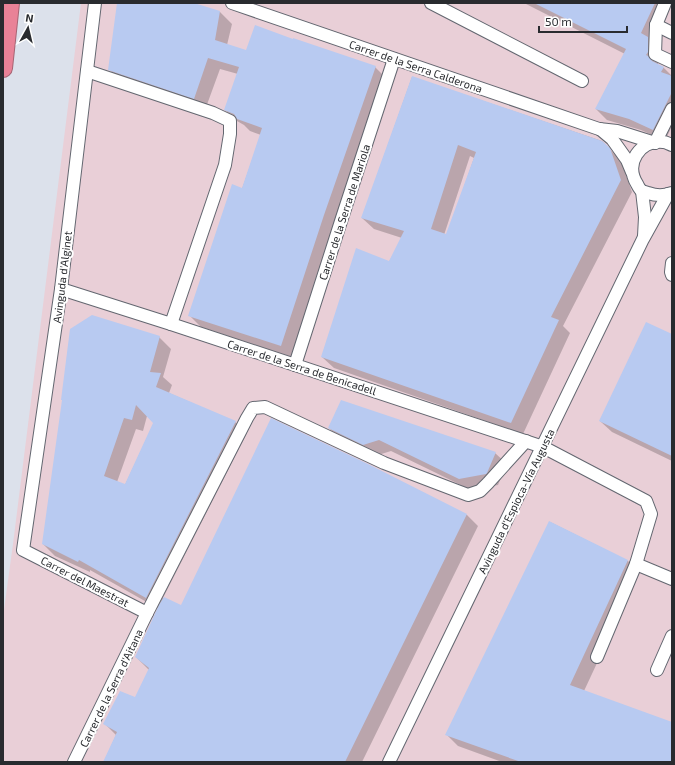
<svg xmlns="http://www.w3.org/2000/svg" width="675" height="765" font-family="'Exo 2',sans-serif">
<style>
.industrial{fill:#e9cfd7}
.shadow{fill:#0003;fill-rule:evenodd}
.building{fill:#b8caf1;fill-rule:evenodd}
.lines{fill:none;stroke-linecap:round;stroke-linejoin:round}
.minor-casing{stroke:#636770;stroke-width:14}
.highway-casing{stroke:#a66473;stroke-width:20}
.minor{stroke:#fff;stroke-width:12}
.highway{stroke:#e98297;stroke-width:18}
.labels{text-anchor:middle;dominant-baseline:central;stroke-width:4;stroke-linejoin:round;paint-order:stroke}
.street-label{font-size:11px;fill:#292b2f;stroke:#fff}
</style>
<rect width="100%" height="100%" fill="#dce1eb"/>
<path class="industrial" d="M81,3H672V762H3V617L13,544Z"/>
<g class="shadow">
<path d="M118,3H191L220,12L232,24L227,45L246,52L375,67L387,79L292,357L201,327L189,315L242,189L261,135L250,131L244,125L237,121L225,110L238,74L220,69L205,110L121,81L109,69Z"/>
<path d="M524,3H672L653,43L659,50L658,65L663,67L672,76V126L665,141L641,130L607,120L596,109L625,54Z"/>
<path d="M412,77L602,141L621,161L632,192L563,326L570,333L523,434L334,368L322,357L389,262L402,238L374,229L362,218ZM470,156L474,158L447,236L444,235Z"/>
<path d="M672,336V461L612,432L600,421Z"/>
<path d="M159,337L171,349L163,377L172,385L169,393L235,422L247,433L163,598L182,607L368,465L467,515L478,526L362,762H104L116,735L104,723L136,698L149,670L136,657L159,609L90,570V572L55,556L43,544ZM147,416L154,423L125,485L117,482L136,429L143,431Z"/>
<path d="M329,428L495,453L507,464L498,485L471,490L391,451L375,456L340,440Z"/>
<path d="M550,522L628,561L639,573L584,691L672,723V762H502L458,746L447,735Z"/>
</g>
<g class="building">
<path d="M117,3H194L220,11L215,40L246,50L255,25L293,39V38L376,66L324,215L281,346L188,316L232,184L242,188L262,128L237,119L236,117L234,114L224,110L239,67L208,58L194,99L108,70Z"/>
<path d="M534,3H655L641,33L648,37V52L646,55L648,56L652,61L664,67L661,72L672,76V92L653,130L629,119L595,109L626,49Z"/>
<path d="M412,76L602,141L610,148L621,180L551,317L559,320L511,423L321,357L356,248L389,261L404,231L361,218ZM458,145L476,152L446,234L431,229Z"/>
<path d="M92,315L160,336L150,372L161,373L156,387L236,421L146,598L79,560L78,562L42,544L62,400H61L70,329ZM136,405L153,423L125,484L104,476L124,418L132,420Z"/>
<path d="M646,322L672,334V456L599,421Z"/>
<path d="M341,400L496,452L487,473L486,474L459,479L379,440L363,445L328,428Z"/>
<path d="M271,418L368,464L467,514L345,762H103L117,732L103,724L120,691L135,697L149,668L135,657L159,605L164,597L181,605Z"/>
<path d="M549,521L628,560L570,685L672,722V762H521L445,735Z"/>
</g>
<g class="lines">
<defs>
<g id="minor">
<path d="M95,3L61,289L23,550L147,613"/>
<path d="M232,3L599,129L617,131L655,143L672,109"/>
<path d="M431,3L582,81"/>
<path d="M665,3L656,25L655,54L672,62"/>
<path d="M656,25L672,33"/>
<path d="M87,71L213,113L230,121V134L225,165L171,324"/>
<path d="M600,129L612,139L627,160L632,172"/>
<path d="M672,145C669,144 666,142 663,142C640,140 624,163 637,184C638,186 640,190 642,191C644,192 646,192 648,193C657,196 663,196 672,193"/>
<path d="M642,191L645,217L644,236"/>
<path d="M672,263L671,272L672,275"/>
<path d="M61,289L171,324L543,447L646,501L651,514L636,564L597,657"/>
<path d="M295,365L342,218L394,59"/>
<path d="M636,564L672,579"/>
<path d="M657,670L672,636"/>
<path d="M74,762L147,613L247,418L253,408L265,407L384,463L468,495L480,491L488,483L526,441"/>
<path d="M389,762L643,239L668,194"/>
</g>
<path id="highway" d="M3,68L10,3"/>
</defs>
<use href="#minor" class="minor-casing"/>
<use href="#highway" class="highway-casing"/>
<use href="#minor" class="minor"/>
<use href="#highway" class="highway"/>
</g>
<g class="labels">
<g class="street-label">
<text transform="translate(416 66) rotate(19)">Carrer de la Serra Calderona</text>
<text transform="translate(344 212) rotate(-72)">Carrer de la Serra de Mariola</text>
<text transform="translate(62 277) rotate(-83)">Avinguda d'Alginet</text>
<text transform="translate(302 367) rotate(18)">Carrer de la Serra de Benicadell</text>
<text transform="translate(516 501) rotate(-64)">Avinguda d'Espioca-Vía Augusta</text>
<text transform="translate(85 581) rotate(27)">Carrer del Maestrat</text>
<text transform="translate(111 688) rotate(-64)">Carrer de la Serra d'Aitana</text>
</g>
</g>
<rect width="675" height="765" fill="none" stroke="#292b2f" stroke-width="8"/>
<g transform="translate(28 28) rotate(8)" stroke="#ffffff" stroke-width="3" paint-order="stroke">
<path d="M0-3L7 15L0 10L-7 15Z" fill="#292b2f"/>
<text y="-6" font-size="11" font-weight="bold" text-anchor="middle" fill="#292b2f">N</text>
</g>
<path d="M539 26v6h88v-6" fill="none" stroke="#292b2f" stroke-width="2"/>
<text x="545" y="26" font-size="12" fill="#292b2f" stroke="#ffffff" stroke-width="3" paint-order="stroke">50 m</text>
</svg>
